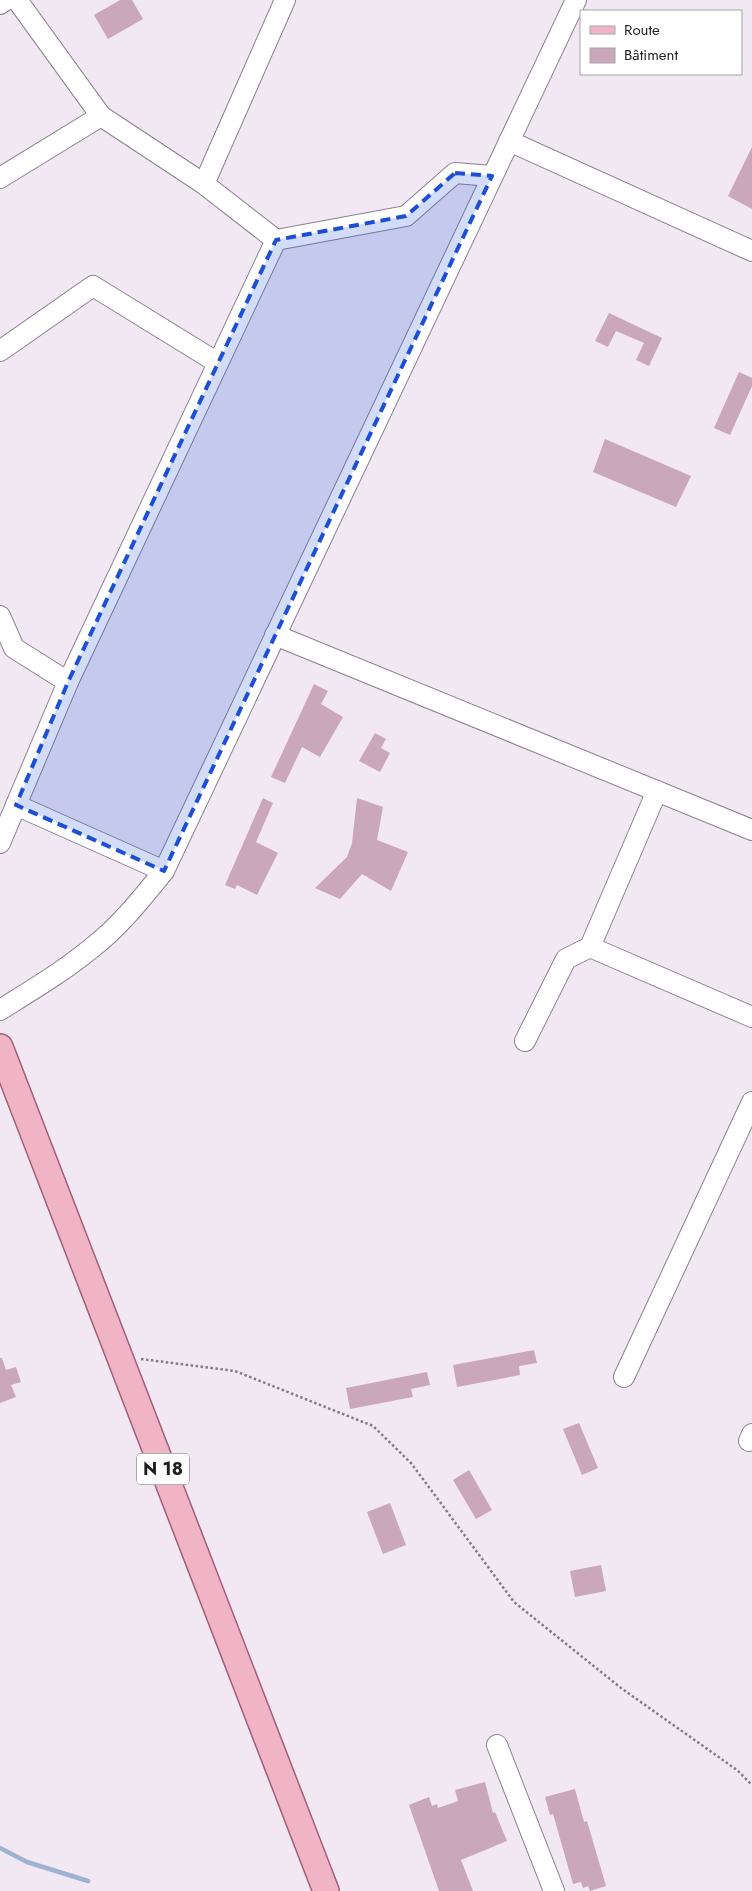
<svg xmlns="http://www.w3.org/2000/svg" width="752" height="1891" font-family="Jost,sans-serif">
<style>
.lines{fill:none;stroke-linecap:round;stroke-linejoin:round}
.stream{stroke:#9eb3d1;stroke-width:4.5}
.building{fill:#cba7ba}
.minor-casing{stroke:#8b828e;stroke-width:22}
.major-casing{stroke:#a25f75;stroke-width:28}
.path{stroke:#817b83;stroke-width:2.5;stroke-dasharray:2.5 2.5;stroke-linecap:butt}
.minor{stroke:#fff;stroke-width:20}
.major{stroke:#f1b4c7;stroke-width:25}
.marked{fill:#1d4ed8;fill-opacity:0.2;stroke:#1d4ed8;stroke-width:4;stroke-dasharray:10 6;stroke-linejoin:round}
.labels{text-anchor:middle;dominant-baseline:central;stroke-width:4.5;stroke-linejoin:round;paint-order:stroke}
.shield{fill:#fff;stroke:#646264;stroke-width:1}
.shield-label{font-size:18px;font-weight:bold;fill:#211e22}
</style>
<rect width="100%" height="100%" fill="#f1e8f4"/>
<g class="lines">
<path class="stream" d="M0,1848L27,1862L88,1881"/>
</g>
<g class="building">
<path d="M120,0H132L143,19L108,39L94,15Z"/>
<path d="M752,147V209L728,196Z"/>
<path d="M609,313L662,338L649,366L636,360L644,343L616,331L608,347L595,341Z"/>
<path d="M739,372L752,378V386L730,435L714,428Z"/>
<path d="M605,439L691,476L676,507L593,472Z"/>
<path d="M314,684L328,691L321,704L343,717L320,757L302,747L285,783L271,777Z"/>
<path d="M375,733L386,739L381,748L390,753L380,772L359,761Z"/>
<path d="M263,798L273,803L256,842L278,853L257,895L237,885L235,889L225,885Z"/>
<path d="M357,798L383,807L377,840L408,852L391,891L362,874L340,899L315,888L347,857L352,843Z"/>
<path d="M534,1350L537,1363L519,1366L520,1375L457,1387L453,1365Z"/>
<path d="M0,1358H2L6,1370L16,1367L21,1382L11,1385L16,1397L0,1403Z"/>
<path d="M427,1372L430,1385L411,1389L413,1397L350,1409L346,1388Z"/>
<path d="M579,1423L598,1468L582,1475L563,1429Z"/>
<path d="M469,1470L492,1510L476,1519L453,1480Z"/>
<path d="M390,1503L406,1545L383,1554L367,1512Z"/>
<path d="M601,1565L606,1591L575,1597L570,1571Z"/>
<path d="M485,1782L493,1813L495,1812L507,1841L461,1860L473,1891H439L409,1805L429,1797L432,1806L437,1804L438,1808L458,1801L455,1790Z"/>
<path d="M575,1789L584,1822L587,1821L606,1886L590,1891L588,1886L583,1888L581,1882L573,1884L553,1814L550,1815L545,1797Z"/>
</g>
<g class="lines">
<defs>
<g id="minor">
<path d="M17,0L101,116L204,184L276,240L406,216L455,173L492,176"/>
<path d="M0,4L6,0"/>
<path d="M509,141L752,251"/>
<path d="M0,178L101,116"/>
<path d="M204,184L285,0"/>
<path d="M0,351L93,286L218,363"/>
<path d="M0,616L14,648L68,682"/>
<path d="M275,635L752,830"/>
<path d="M16,805L164,871"/>
<path d="M0,843L68,682L276,240"/>
<path d="M590,947L752,1017"/>
<path d="M0,1010C32,990 64,971 93,947C120,926 142,898 164,871L576,0"/>
<path d="M525,1041L566,959L590,947L657,791"/>
<path d="M624,1377L752,1102"/>
<path d="M749,1441L752,1434"/>
<path d="M497,1745L554,1891"/>
</g>
<path id="major" d="M0,1047L326,1891"/>
</defs>
<use href="#minor" class="minor-casing"/>
<use href="#major" class="major-casing"/>
<path class="path" d="M141,1359L235,1371L373,1426L411,1463L514,1602L621,1688L737,1770L752,1785"/>
<use href="#minor" class="minor"/>
<use href="#major" class="major"/>
</g>
<path class="marked" d="M455,173L492,176L164,871L16,805L68,682L276,240L406,216Z"/>
<g class="labels">
<rect class="shield" x="137" y="1453.5" width="52" height="31" rx="4"/>
<g class="shield-label">
<text x="163" y="1469">N 18</text>
</g>
</g>
<rect x="580" y="10" width="162" height="65" fill="#ffffff" stroke="#a6a5a7"/>
<rect x="590" y="26" width="25" height="8" fill="#f1b4c7" stroke="#a6a5a7"/>
<text x="624" y="35" font-size="15" fill="#211e22">Route</text>
<rect x="590" y="48" width="25" height="15" fill="#cba7ba" stroke="#a6a5a7"/>
<text x="624" y="60" font-size="15" fill="#211e22">Bâtiment</text>
</svg>
